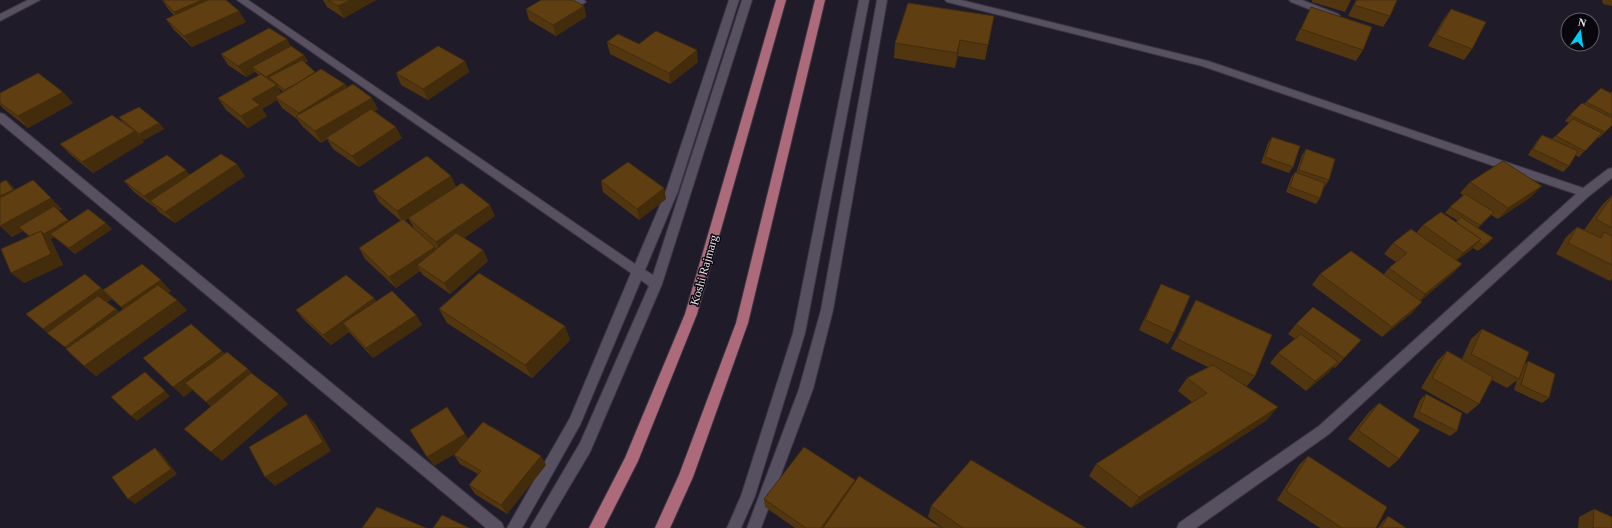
<svg xmlns="http://www.w3.org/2000/svg" width="1612" height="528" font-family="'Times New Roman',serif">
<style>
.lines{fill:none;stroke-linecap:round;stroke-linejoin:round}
.minor-casing{stroke:#3a3541;stroke-width:2}
.major-casing{stroke:#3a3541;stroke-width:2}
.minor{fill:#575061;fill-rule:evenodd}
.major{fill:#ad6a7b;fill-rule:evenodd}
.wall{fill:#52360f;fill-rule:evenodd}
.shaded-wall{fill:#422c0c}
.building{fill:#5f3f11;stroke:#422c0c}
.labels{text-anchor:middle;dominant-baseline:central;stroke-width:3;stroke-linejoin:round;paint-order:stroke}
.street-label{font-size:12px;fill:#e5e1eb;stroke:#09070d}
</style>
<rect width="100%" height="100%" fill="#201b29"/>
<g class="lines">
<defs>
<g id="minor">
<path d="M28,0H40L0,21V14Z"/>
<path d="M237,0H248L635,264L666,191L729,0H739L678,191L645,270L653,275L742,0H752L662,284L590,452L545,528H530L580,443L649,286L641,280L580,425L522,528H507L570,418L631,273Z"/>
<path d="M572,0H584L586,2L581,5Z"/>
<path d="M859,0H869L805,333L755,496L741,528H727L741,496L793,333Z"/>
<path d="M877,0H887L833,310L813,389L761,528H747L799,389L821,310Z"/>
<path d="M945,0H961L1208,61L1583,188L1608,169L1612,168V178L1589,196L1329,434L1196,528H1177L1179,523L1319,426L1576,194L1202,66L947,2Z"/>
<path d="M1289,0H1302L1338,14L1340,16L1335,19L1332,18L1291,2Z"/>
<path d="M0,113L4,114L502,523L504,528H486L0,123Z"/>
</g>
<g id="major">
<path d="M776,0H786L697,314L638,461L604,528H589L625,458L685,314Z"/>
<path d="M815,0H825L748,323L693,477L670,528H655L679,475L736,323Z"/>
</g>
</defs>
<use href="#minor" class="minor-casing"/>
<use href="#major" class="major-casing"/>
<use href="#minor" class="minor"/>
<use href="#major" class="major"/>
</g>
<g class="wall">
<path d="M162,0H226L246,22L192,47L174,30L166,19L174,15L169,10Z"/>
<path d="M323,0H376L344,18L327,7Z"/>
<path d="M1312,0H1351L1345,12L1312,2Z"/>
<path d="M1356,0H1397L1390,16L1383,27L1348,16Z"/>
<path d="M1602,0H1612V6L1603,4Z"/>
<path d="M584,6L586,17L556,36L529,20L526,9Z"/>
<path d="M1311,7L1363,50L1356,61L1295,40Z"/>
<path d="M1451,9L1472,49L1464,60L1428,46L1443,20Z"/>
<path d="M994,16L985,60L958,56L955,68L894,58L895,43Z"/>
<path d="M607,42L639,44L698,62L670,84L610,54Z"/>
<path d="M291,46L308,61L305,63L315,72L345,84L347,87L378,109L374,112L402,138L359,167L333,149L327,139L321,143L303,127L297,119L282,108L277,100L262,109L267,116L248,128L226,110L218,98L259,75L255,72L246,77L228,65L221,54ZM278,87L283,92L281,93Z"/>
<path d="M465,61L469,72L428,100L401,85L396,73Z"/>
<path d="M1612,91V125L1599,138L1597,137L1579,157L1575,155L1569,166L1563,172L1528,155L1537,141L1542,135L1552,139L1569,123L1565,121L1570,115L1586,102L1610,93Z"/>
<path d="M0,93L73,103L28,128L4,109L0,105Z"/>
<path d="M119,117L159,123L164,129L144,140L139,135L144,142L93,173L71,155L60,144L123,123Z"/>
<path d="M1272,137L1293,167L1289,173L1261,163L1268,143Z"/>
<path d="M1306,149L1329,180L1325,186H1324L1320,198L1316,204L1286,192L1291,178L1295,172L1296,173L1302,155Z"/>
<path d="M190,174L245,176L175,223L159,212L155,207H154L134,192L124,181Z"/>
<path d="M451,176L456,187L495,216L464,238L483,250L488,261L450,294L423,275L420,271L396,288L365,259L359,248L401,221L379,202L373,191ZM408,218L414,228L405,221Z"/>
<path d="M6,180L12,186L15,190L62,209L58,211L70,221L112,229L75,254L54,237L50,240L52,242L63,265L24,283L29,236L23,231L12,237L0,226Z"/>
<path d="M601,181L664,188L666,199L639,220L603,192Z"/>
<path d="M1470,182L1531,197L1498,219L1491,215L1478,228L1493,238L1487,244L1478,251L1473,248L1457,260L1462,264L1452,274L1420,301L1413,312L1382,337L1312,285L1320,274H1384L1389,268L1396,262L1384,254L1393,243L1416,233L1423,225L1456,222L1457,220L1445,213L1450,207L1463,195L1460,193Z"/>
<path d="M1612,195V279L1610,281L1556,254L1566,237L1577,227L1584,230L1602,205Z"/>
<path d="M1161,284L1174,333L1168,344L1139,330L1156,294Z"/>
<path d="M101,288L103,290L171,291L168,293L187,310L96,376L84,366L67,348L47,333V332L26,314ZM112,299L123,309L119,312L107,302Z"/>
<path d="M374,298L376,302L416,315L422,325L373,358L349,332L331,345L304,320L296,310Z"/>
<path d="M1196,300L1255,376L1247,386L1239,382L1267,420L1131,508L1089,476L1096,464L1192,402L1178,391L1187,378L1208,367L1171,349L1190,311Z"/>
<path d="M439,309L565,326L570,340L532,378L447,323Z"/>
<path d="M1296,324L1361,340L1335,368L1333,367L1329,372L1306,391L1270,363L1278,353L1295,339L1288,334Z"/>
<path d="M1482,329L1525,364L1528,361L1549,398L1542,403L1514,390L1517,380L1507,388L1492,380L1479,404L1467,414L1421,388L1437,361L1447,351L1462,359L1471,339Z"/>
<path d="M1426,394L1457,431L1450,436L1413,417L1420,400Z"/>
<path d="M1379,403L1399,459L1389,468L1348,439L1369,412Z"/>
<path d="M468,438L541,456L546,465L507,514L475,494L469,485L478,474L460,464L454,455L456,453L434,466Z"/>
<path d="M1308,456L1376,528H1320L1277,500L1299,465Z"/>
<path d="M855,482L942,528H795L765,507L764,499Z"/>
<path d="M931,506L1086,528H943L928,517Z"/>
<path d="M1594,509L1612,528H1578L1579,517Z"/>
<path d="M1388,516L1406,528H1378L1383,521Z"/>
</g>
<g class="shaded-wall">
<path d="M202,0H217L181,23L174,12Z"/>
<path d="M350,0H376L344,18L338,6Z"/>
<path d="M584,6L586,17L556,36L553,25Z"/>
<path d="M239,11L246,22L192,47L184,36Z"/>
<path d="M287,39L293,50L252,67L255,72L246,77L238,66Z"/>
<path d="M960,40L958,56L955,68L957,53Z"/>
<path d="M697,50L698,62L670,84L669,73Z"/>
<path d="M304,55L308,61L273,81L269,77L272,81L270,83L266,77Z"/>
<path d="M465,61L469,72L428,100L423,89Z"/>
<path d="M345,84L351,95L306,124L299,113Z"/>
<path d="M277,85L283,97H275L277,100L262,109L267,116L248,128L241,116L252,99Z"/>
<path d="M63,92L73,103L28,128L18,116Z"/>
<path d="M372,98L378,109L328,139L326,138L327,139L321,143L315,131Z"/>
<path d="M159,123L164,129L144,140L139,134Z"/>
<path d="M396,127L402,138L359,167L352,156Z"/>
<path d="M135,131L144,142L93,173L82,162Z"/>
<path d="M237,164L245,176L175,223L165,212Z"/>
<path d="M186,170L195,181L150,201L155,207H154L144,196Z"/>
<path d="M451,176L456,187L403,222L397,211Z"/>
<path d="M6,180L12,186L20,196L0,205V196Z"/>
<path d="M1542,186L1531,197L1498,219L1508,208Z"/>
<path d="M664,188L666,199L639,220L637,209Z"/>
<path d="M51,198L62,209L12,237L0,226Z"/>
<path d="M490,205L495,216L442,253L436,242Z"/>
<path d="M1494,212L1475,231L1480,225Z"/>
<path d="M68,220L74,225L50,234L54,237L50,240L52,242L63,265L24,283L11,273L41,231Z"/>
<path d="M106,223L112,229L75,254L69,248Z"/>
<path d="M1493,238L1487,244L1478,251L1484,245Z"/>
<path d="M1481,239L1471,250L1453,263L1463,253Z"/>
<path d="M435,247L440,257L417,265L420,271L396,288L389,277Z"/>
<path d="M483,250L488,261L450,294L444,283Z"/>
<path d="M1462,264L1452,274L1416,305L1425,294Z"/>
<path d="M161,280L171,291L132,317L121,307Z"/>
<path d="M101,288L112,298L55,339L43,329Z"/>
<path d="M374,298L381,309L343,323L349,332L331,345L323,335Z"/>
<path d="M177,300L187,310L96,376L84,366Z"/>
<path d="M1422,302L1413,312L1382,337L1392,327Z"/>
<path d="M116,309L127,319L78,357L65,347Z"/>
<path d="M416,315L422,325L373,358L366,348Z"/>
<path d="M565,326L570,340L532,378L525,365Z"/>
<path d="M1361,340L1352,350L1335,368L1344,358Z"/>
<path d="M222,351L231,361L184,397L173,387Z"/>
<path d="M1338,362L1329,372L1306,391L1315,381Z"/>
<path d="M248,369L258,379L216,412L206,402Z"/>
<path d="M145,372L170,396L137,421L131,416Z"/>
<path d="M279,394L288,404L222,461L211,452Z"/>
<path d="M1278,407L1267,420L1131,508L1139,497Z"/>
<path d="M306,414L315,423L331,451L275,486L265,477Z"/>
<path d="M465,434L471,443L434,466L427,457Z"/>
<path d="M155,448L161,453L177,474L135,504L128,499Z"/>
<path d="M541,456L546,465L507,514L501,505Z"/>
<path d="M855,480L854,489L826,528H821Z"/>
</g>
<g class="building">
<path d="M163,0H202L174,12Z"/>
<path d="M208,0H226L239,11L184,36L166,19Z"/>
<path d="M328,0H350L338,6Z"/>
<path d="M541,0H573L584,6L553,25L526,9Z"/>
<path d="M1357,0H1397L1390,16L1354,5Z"/>
<path d="M908,3L994,16L988,45L960,40L957,53L895,43Z"/>
<path d="M1311,7L1372,27L1363,50L1301,29Z"/>
<path d="M1451,9L1486,22L1472,49L1436,35Z"/>
<path d="M269,28L287,39L238,66L221,54Z"/>
<path d="M656,31L697,50L669,73L607,42L618,34L639,44Z"/>
<path d="M291,46L304,55L266,77L252,67Z"/>
<path d="M438,46L465,61L423,89L396,73Z"/>
<path d="M302,60L315,72L296,84L284,90L269,77Z"/>
<path d="M321,69L345,84L299,113L275,97Z"/>
<path d="M38,73L63,92L18,116L0,103V93Z"/>
<path d="M261,74L277,85L252,99L260,105L241,116L218,98Z"/>
<path d="M353,84L372,98L315,131L296,116Z"/>
<path d="M1601,88L1612,94V115L1586,102Z"/>
<path d="M1582,103L1612,118V125L1605,132L1570,115Z"/>
<path d="M139,107L159,123L139,134L119,117Z"/>
<path d="M371,109L396,127L352,156L326,138Z"/>
<path d="M112,115L135,131L82,162L60,144Z"/>
<path d="M1573,119L1602,133L1585,151L1556,136Z"/>
<path d="M1542,135L1578,151L1569,166L1533,149Z"/>
<path d="M1272,137L1300,146L1293,167L1265,157Z"/>
<path d="M1306,149L1335,159L1329,180L1299,170Z"/>
<path d="M221,154L237,164L165,212L150,201Z"/>
<path d="M167,155L186,170L144,196L124,181Z"/>
<path d="M427,156L451,176L397,211L373,191Z"/>
<path d="M1503,161L1542,186L1508,208L1470,182Z"/>
<path d="M628,162L664,188L637,209L601,181Z"/>
<path d="M1295,172L1325,183L1320,198L1290,187Z"/>
<path d="M6,180L13,190L0,196V183Z"/>
<path d="M33,180L51,198L0,226V198Z"/>
<path d="M462,183L490,205L436,242L408,218Z"/>
<path d="M1465,194L1494,212L1480,225L1450,207Z"/>
<path d="M1612,196V228L1596,219Z"/>
<path d="M54,206L68,220L44,234L41,231L29,236L19,227Z"/>
<path d="M88,209L106,223L69,248L50,234Z"/>
<path d="M1441,212L1481,239L1463,253L1423,225Z"/>
<path d="M1461,217L1493,238L1484,245L1478,242L1481,239L1456,222Z"/>
<path d="M403,219L435,247L389,277L359,248Z"/>
<path d="M1577,227L1601,238L1604,232L1612,236V265L1568,243Z"/>
<path d="M1411,229L1462,264L1425,294L1389,268L1407,253L1393,243Z"/>
<path d="M41,231L51,254L11,273L1,249Z"/>
<path d="M456,233L483,250L444,283L417,265Z"/>
<path d="M1351,251L1422,302L1392,327L1320,274Z"/>
<path d="M142,264L161,280L121,307L103,290Z"/>
<path d="M479,273L565,326L525,365L439,309Z"/>
<path d="M85,274L101,288L43,329L26,314Z"/>
<path d="M346,275L374,298L323,335L296,310Z"/>
<path d="M1161,284L1190,296L1174,333L1145,320Z"/>
<path d="M158,285L177,300L84,366L66,349Z"/>
<path d="M392,291L416,315L366,348L343,323Z"/>
<path d="M98,296L116,309L65,347L47,333Z"/>
<path d="M1196,300L1272,335L1255,376L1177,339Z"/>
<path d="M1313,307L1361,340L1344,358L1296,324Z"/>
<path d="M191,324L222,351L173,387L143,358Z"/>
<path d="M1482,329L1529,352L1519,379L1471,354Z"/>
<path d="M1301,334L1338,362L1315,381L1278,353Z"/>
<path d="M1447,351L1493,377L1479,404L1432,378Z"/>
<path d="M227,352L248,369L206,402L185,383Z"/>
<path d="M1528,361L1555,374L1549,398L1521,385Z"/>
<path d="M1213,365L1278,407L1139,497L1096,464L1207,393L1187,378Z"/>
<path d="M145,372L165,391L131,416L111,397Z"/>
<path d="M251,373L279,394L211,452L184,429Z"/>
<path d="M1426,394L1462,413L1457,431L1419,412Z"/>
<path d="M1379,403L1420,430L1399,459L1358,430Z"/>
<path d="M447,407L465,434L427,457L410,430Z"/>
<path d="M306,414L323,442L265,477L249,447Z"/>
<path d="M483,422L541,456L501,505L469,485L481,471L454,455Z"/>
<path d="M804,447L855,480L821,528H806L764,499Z"/>
<path d="M155,448L171,469L128,499L112,477Z"/>
<path d="M1308,456L1387,507L1376,528H1342L1286,491Z"/>
<path d="M971,460L1086,528H963L931,506Z"/>
<path d="M859,476L942,528H823Z"/>
<path d="M377,507L426,528H362Z"/>
<path d="M1594,509L1612,517V528H1593Z"/>
<path d="M442,515L469,528H433Z"/>
<path d="M1388,516L1406,528H1381Z"/>
</g>
<g class="labels">
<g class="street-label">
<text transform="translate(704 270) rotate(-74)">Koshi Rajmarg</text>
</g>
</g>
<g transform="translate(1580 32) rotate(13)"><circle r="19" fill="#09070d" stroke="#615e66"/>
<path d="M0-3L7 15L0 10L-7 15Z" fill="#00cbf8"/>
<text y="-6" font-size="11" font-weight="bold" text-anchor="middle" fill="#e5e1eb">N</text>
</g>
</svg>
